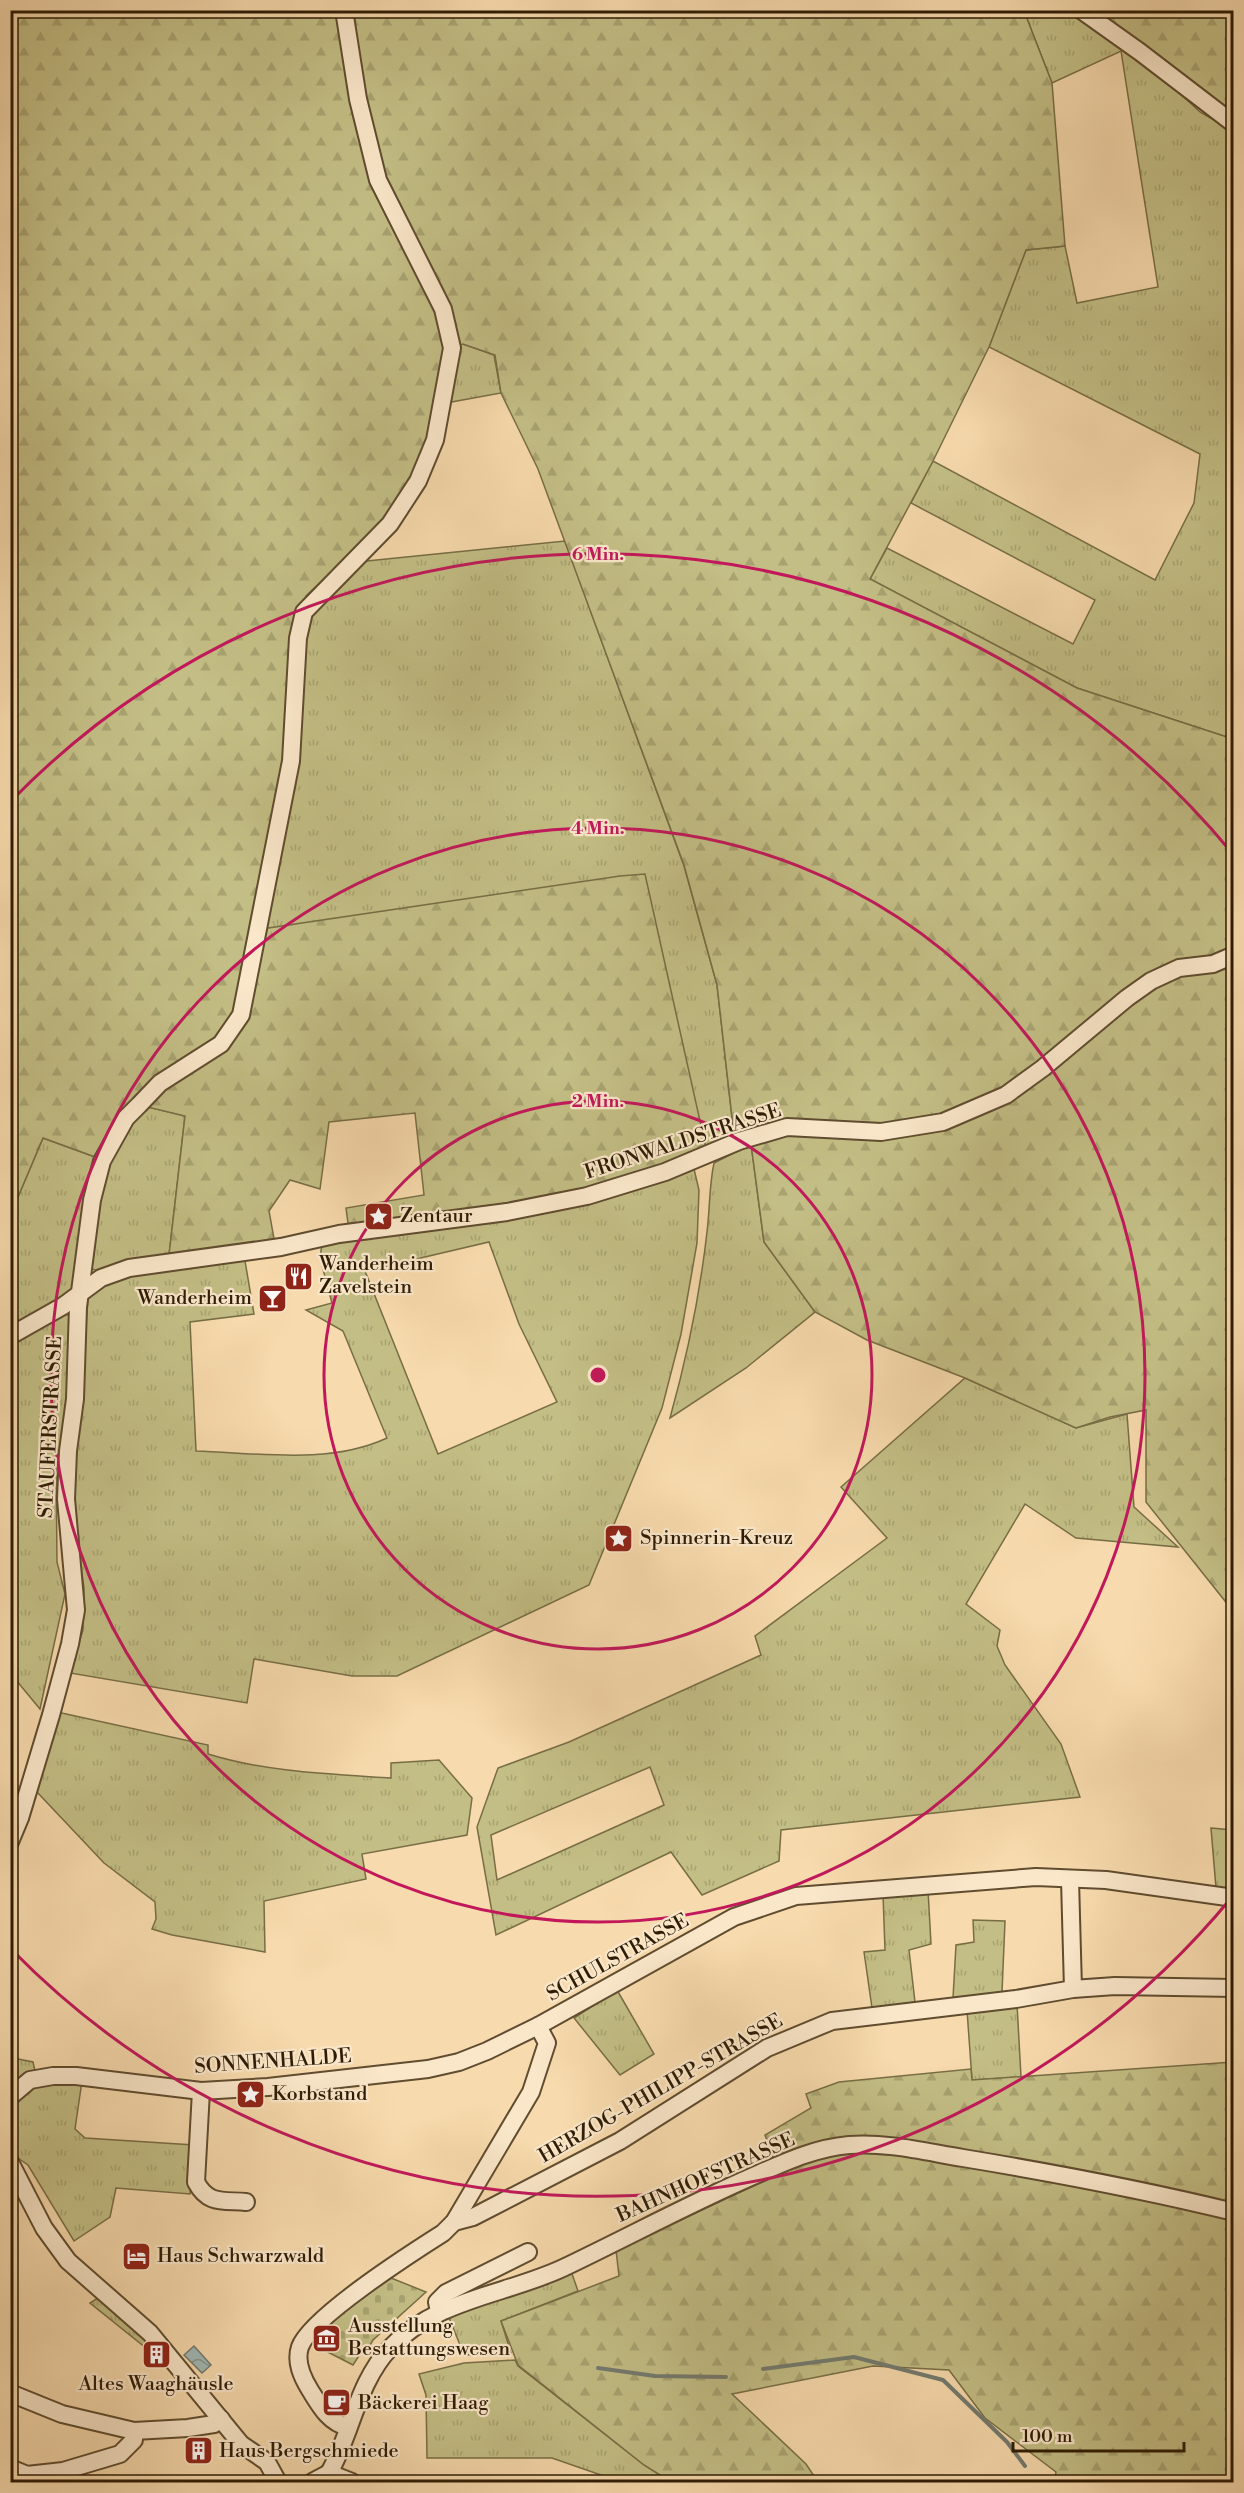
<svg xmlns="http://www.w3.org/2000/svg" width="1244" height="2493" font-family="'Libre Bodoni',serif">
<style>
.grass{fill:url(#grass-tufts);stroke:#786d45;stroke-width:1.5;fill-rule:evenodd}
.forest{fill:url(#forest-firs);stroke:#786d45;stroke-width:1.5}
.cemetery{fill:url(#cemetery-stones);stroke:#786d45;stroke-width:1.5}
.water{fill:url(#water-waves);stroke:#737a6f;stroke-width:1.5}
.lines{fill:none;stroke-linecap:round;stroke-linejoin:round}
.stream{stroke:#737a6f;stroke-width:4}
.minor-casing{stroke:#604c2f;stroke-width:20}
.minor{stroke:#fae7ca;stroke-width:16}
.ring{fill:none;stroke:#c2185b;stroke-width:3}
.labels{text-anchor:middle;dominant-baseline:central;stroke-width:4.5;stroke-linejoin:round;paint-order:stroke}
.street-label{font-size:20px;fill:#2e1c05;stroke:#fae7ca}
.poi-label{font-size:20px;fill:#2e1c05;stroke:#fae7ca;text-anchor:start}
.centre{fill:#c2185b;stroke:#fae7ca;stroke-width:3}
.ring-label{font-size:18px;text-anchor:middle;font-weight:bold;fill:#c2185b;stroke:#fae7ca;stroke-width:4.5;stroke-linejoin:round;paint-order:stroke}
</style>
<defs>
<pattern id="grass-tufts" width="24" height="20" patternUnits="userSpaceOnUse" patternTransform="scale(1.5)"><rect width="24" height="20" fill="#c3be85"/><path d="M3 7l-1-3M5 7V3M7 7l1-3M15 17l-1-3M17 17v-4M19 17l1-3" fill="none" stroke="#a8a371"/></pattern>
<pattern id="forest-firs" width="22" height="20" patternUnits="userSpaceOnUse" patternTransform="scale(1.5)"><rect width="22" height="20" fill="#c3be85"/><path d="M5 1l3.5 6h-7zM16 11l3.5 6h-7z" fill="#a8a371"/></pattern>
<pattern id="cemetery-stones" width="16" height="16" patternUnits="userSpaceOnUse" patternTransform="scale(1.5)"><rect width="16" height="16" fill="#c3be85"/><path d="M2 7V4a2 2 0 0 1 4 0v3zM10 15v-3a2 2 0 0 1 4 0v3z" fill="#a8a371"/></pattern>
<pattern id="water-waves" width="16" height="10" patternUnits="userSpaceOnUse" patternTransform="scale(1.5)"><rect width="16" height="10" fill="#a1b8b5"/><path d="M0 5q4-4 8 0t8 0" fill="none" stroke="#849591"/></pattern>
</defs>
<rect width="100%" height="100%" fill="#f7daad"/>
<filter id="stains"><feTurbulence type="fractalNoise" baseFrequency=".00333" numOctaves="4"/><feColorMatrix values="0 0 0 0 .2 0 0 0 0 .09 0 0 0 0 .02 0 0 0 .5 -.17"/></filter>
<radialGradient id="worn" r=".72"><stop offset=".6" stop-color="#630" stop-opacity="0"/><stop offset="1" stop-color="#630" stop-opacity=".3"/></radialGradient>
<g class="grass">
<path d="M1024,11H1072L1145,61L1200,112L1233,131V739L1077,688L870,579L887,548L1073,644L1095,600L911,503L933,461L1155,580L1194,503L1200,454L989,347L1026,250L1065,246L1077,303L1158,287L1121,51L1052,83Z"/>
<path d="M463,344L494,355L501,393L446,403L454,347Z"/>
<path d="M565,541L684,866L717,985L734,1135L706,1148L261,929L306,618L357,562Z"/>
<path d="M144,1106L185,1116L169,1255L101,1272L89,1268L106,1159Z"/>
<path d="M43,1138L98,1158L79,1278L71,1290L11,1330V1208L15,1204Z"/>
<path d="M751,1144L764,1242L815,1312L746,1368L670,1418C687,1357 700,1294 707,1232C710,1209 709,1186 714,1163Z"/>
<path d="M694,1169L699,1190L697,1243L681,1334L662,1408L589,1585L397,1676H352L254,1659L247,1703L70,1673L83,1630L84,1588L72,1507L88,1299L107,1283L168,1265L244,1255L254,1314L190,1322L196,1451C258,1453 329,1465 387,1438L343,1331L306,1310L332,1303L320,1258L322,1244L590,1202ZM489,1242L519,1324L557,1402L438,1454L365,1271Z"/>
<path d="M62,1314L69,1315L68,1415L56,1465L57,1562L65,1594L40,1709L11,1674L10,1343Z"/>
<path d="M965,1378L1076,1428L1127,1414L1134,1507L1178,1547L1076,1538L1025,1504L966,1604L1000,1630L997,1646L1005,1665L1061,1744L1080,1797L781,1830L779,1861L702,1895L671,1852L496,1935L477,1827L498,1768L569,1742L761,1655L755,1636L887,1538L841,1487ZM650,1767L664,1805L497,1880L491,1835Z"/>
<path d="M57,1712L208,1745V1754C266,1772 330,1774 391,1778V1763L439,1760L472,1798L467,1835L362,1854L366,1879L264,1901L265,1952L172,1935L152,1929L156,1919L155,1902L104,1863L37,1792Z"/>
<path d="M1211,1828L1233,1830V1889L1216,1888Z"/>
<path d="M928,1890L931,1944L909,1950L915,2002L872,2008L864,1952L885,1950L883,1894Z"/>
<path d="M973,1920L1005,1921L1002,1992L953,1998L956,1945L974,1942Z"/>
<path d="M617,1990L654,2054L620,2075L574,2018Z"/>
<path d="M1017,2004L1021,2077L972,2080L967,2010Z"/>
<path d="M11,2055L18,2059L33,2062L36,2076L11,2091Z"/>
<path d="M46,2078L82,2081L75,2129L85,2138L194,2145L190,2194L116,2188L110,2217L74,2241L28,2165L15,2156L11,2143L10,2101Z"/>
<path d="M571,2271L578,2291L501,2321L511,2353L464,2355L448,2315Z"/>
<path d="M101,2296L151,2343L146,2348L90,2303Z"/>
<path d="M515,2360L518,2366L644,2465L671,2482H621L552,2458H427L426,2395L419,2374L464,2363Z"/>
</g>
<g class="forest">
<path d="M11,11H1024L1052,83L1065,246L1026,250L989,347L933,461L870,579L1077,688L1233,739V1611L1146,1502V1410L1110,1417L1076,1428L965,1378L867,1340L815,1312L764,1242L751,1144L734,1135L717,985L684,865L538,469L501,393L495,355L463,344L445,350L432,438L412,481L383,523L306,596L291,636L284,761L261,929L620,876L645,874L706,1148L693,1156L583,1191L441,1215L360,1225L348,1223L346,1208L424,1195L415,1113L329,1122L320,1189L290,1180L269,1211L275,1244L169,1255L185,1116L144,1106L98,1158L43,1138L15,1204L11,1208Z"/>
<path d="M1088,11H1233V115Z"/>
<path d="M1233,2062V2482H1054L1056,2472L985,2418L949,2370L873,2366L732,2394L806,2464L818,2482H671L644,2465L518,2365L501,2321L619,2276L616,2250L779,2174L765,2135L811,2108L806,2094L839,2082L971,2069L972,2080Z"/>
</g>
<path class="cemetery" d="M391,2278L426,2292L373,2340L366,2352L362,2351L353,2365L318,2347L322,2329L352,2303Z"/>
<path class="water" d="M194,2346L211,2365L202,2373L184,2355Z"/>
<g class="lines">
<g class="stream">
<path d="M598,2368L655,2376L726,2377"/>
<path d="M763,2369L854,2357L943,2380L1007,2442L1025,2466"/>
</g>
<defs>
<g id="minor">
<path d="M1081,10L1140,52L1234,124"/>
<path d="M10,1336L63,1306L101,1278L129,1268L281,1247L339,1234L507,1212L587,1196L665,1172L739,1141L787,1127L881,1132L943,1122L1006,1095L1043,1068L1127,998L1151,981L1179,968L1213,964L1234,955"/>
<path d="M10,1842L20,1818L51,1715L70,1644L76,1610L66,1499L68,1451L75,1399L78,1307L92,1200L102,1161L126,1118L139,1105L160,1083L221,1044L241,1015L291,761L298,638L304,612L390,524L418,481L435,440L452,348L443,309L378,180L358,99L344,10"/>
<path d="M1070,1880L1073,1989"/>
<path d="M201,2091L196,2182C208,2205 223,2200 246,2202"/>
<path d="M10,2097L30,2080L53,2076H76L201,2091L268,2087L428,2069L459,2062L487,2051L538,2026L734,1917L796,1896L1036,1877L1106,1880L1234,1898"/>
<path d="M10,2162L44,2228L68,2261L150,2333L241,2444L267,2462L278,2482"/>
<path d="M454,2222L473,2217L620,2141L767,2048L832,2021L1016,1999L1073,1989L1115,1986L1234,1988"/>
<path d="M439,2312L437,2302L446,2293L528,2252"/>
<path d="M10,2393L62,2414L134,2431L188,2428L214,2424L221,2419"/>
<path d="M348,2427C329,2423 320,2406 310,2390C302,2377 295,2362 300,2347C310,2318 413,2252 443,2233L454,2222L531,2092L547,2043L538,2026"/>
<path d="M10,2468L27,2475L63,2471L120,2454L134,2440V2431"/>
<path d="M329,2473C352,2433 357,2383 390,2348C436,2299 505,2295 563,2268C626,2238 687,2205 751,2177C783,2163 814,2148 849,2145C887,2142 926,2152 963,2158C1054,2173 1144,2190 1234,2212"/>
<path d="M329,2473L352,2482"/>
<path d="M312,2482L329,2473"/>
</g>
</defs>
<use href="#minor" class="minor-casing"/>
<use href="#minor" class="minor"/>
</g>
<g class="ring">
<circle cx="598" cy="1375" r="274"/>
<circle cx="598" cy="1375" r="547"/>
<path d="M1232 1897A821 821 0 0 1 12 1950M12 800A821 821 0 0 1 1232 853"/>
</g>
<defs>
<symbol id="sight-square" viewBox="-11 -11 22 22"><rect x="-9" y="-9" width="18" height="18" rx="4" fill="#8f2418" stroke="#fae7ca"/><path d="M0-6L1.8-2.2L6-1.7L2.9 1.2L3.7 5.4L0 3.3L-3.7 5.4L-2.9 1.2L-6-1.7L-1.8-2.2Z" fill="#fff"/></symbol>
<symbol id="restaurant-square" viewBox="-11 -11 22 22"><rect x="-9" y="-9" width="18" height="18" rx="4" fill="#8f2418" stroke="#fae7ca"/><path d="M-5-6h1v4h1v-4h1v4h1v-4h1v5L-1.5 .5V6h-2V.5L-5-1ZM5-6V6H3V1.5H1.5Q1.5-4 5-6Z" fill="#fff"/></symbol>
<symbol id="bar-square" viewBox="-11 -11 22 22"><rect x="-9" y="-9" width="18" height="18" rx="4" fill="#8f2418" stroke="#fae7ca"/><path d="M-6-5H6L.8 .8V4.5H3.5V6h-7V4.5H-.8V.8Z" fill="#fff"/></symbol>
<symbol id="hotel-square" viewBox="-11 -11 22 22"><rect x="-9" y="-9" width="18" height="18" rx="4" fill="#8f2418" stroke="#fae7ca"/><path d="M-6-4.5h1.5V1H6V5H4.5V3h-9V5H-6ZM-4 0a1.8 1.8 0 1 1 3.6 0ZM.5 0V-2.5h3Q6-2.5 6 0Z" fill="#fff"/></symbol>
<symbol id="museum-square" viewBox="-11 -11 22 22"><rect x="-9" y="-9" width="18" height="18" rx="4" fill="#8f2418" stroke="#fae7ca"/><path d="M0-6L6-3V-2H-6V-3ZM-5-1h2V3h-2ZM-1-1h2V3h-2ZM3-1h2V3H3ZM-6 4H6V6H-6Z" fill="#fff"/></symbol>
<symbol id="building-square" viewBox="-11 -11 22 22"><rect x="-9" y="-9" width="18" height="18" rx="4" fill="#8f2418" stroke="#fae7ca"/><path d="M-4-6H4V6H1V3H-1V6H-4ZM-2.5-4.3h1.7v1.8h-1.7ZM.8-4.3h1.7v1.8H.8ZM-2.5-1h1.7V.8h-1.7ZM.8-1h1.7V.8H.8Z" fill="#fff"/></symbol>
<symbol id="cafe-square" viewBox="-11 -11 22 22"><rect x="-9" y="-9" width="18" height="18" rx="4" fill="#8f2418" stroke="#fae7ca"/><path d="M-5.5-4.5H6V0H3Q3 3.5 0 3.5H-2.5Q-5.5 3.5-5.5 0ZM3-3.2v2h1.7v-2ZM-6 4.5H4V6H-6Z" fill="#fff"/></symbol>
</defs>
<g fill-rule="evenodd">
<use href="#sight-square" x="362" y="1200" width="33" height="33"/>
<use href="#restaurant-square" x="282" y="1260" width="33" height="33"/>
<use href="#bar-square" x="256" y="1282" width="33" height="33"/>
<use href="#sight-square" x="602" y="1522" width="33" height="33"/>
<use href="#sight-square" x="234" y="2078" width="33" height="33"/>
<use href="#hotel-square" x="120" y="2240" width="33" height="33"/>
<use href="#museum-square" x="310" y="2322" width="33" height="33"/>
<use href="#building-square" x="140" y="2338" width="33" height="33"/>
<use href="#cafe-square" x="320" y="2386" width="33" height="33"/>
<use href="#building-square" x="182" y="2434" width="33" height="33"/>
</g>
<g class="labels">
<g class="street-label">
<text transform="translate(683 1142) rotate(-18)">FRONWALDSTRASSE</text>
<text transform="translate(51 1427) rotate(-87)">STAUFERSTRASSE</text>
<text transform="translate(618 1958) rotate(-29)">SCHULSTRASSE</text>
<text transform="translate(273 2062) rotate(-4)">SONNENHALDE</text>
<text transform="translate(661 2089) rotate(-30)">HERZOG-PHILIPP-STRASSE</text>
<text transform="translate(706 2178) rotate(-24)">BAHNHOFSTRASSE</text>
</g>
<g class="poi-label">
<text x="400" y="1216">Zentaur</text>
<text x="319" y="1264">Wanderheim<tspan x="319" dy="23">Zavelstein</tspan></text>
<text x="252" y="1298" text-anchor="end">Wanderheim</text>
<text x="640" y="1538">Spinnerin-Kreuz</text>
<text x="272" y="2094">Korbstand</text>
<text x="157" y="2256">Haus Schwarzwald</text>
<text x="348" y="2326">Ausstellung<tspan x="348" dy="23">Bestattungswesen</tspan></text>
<text x="156" y="2384" text-anchor="middle">Altes Waaghäusle</text>
<text x="358" y="2403">Bäckerei Haag</text>
<text x="219" y="2451">Haus Bergschmiede</text>
</g>
</g>
<circle cx="598" cy="1375" r="9" class="centre"/>
<g class="ring-label">
<text x="598" y="560">6 Min.</text>
<text x="598" y="834">4 Min.</text>
<text x="598" y="1107">2 Min.</text>
</g>
<rect width="1244" height="2493" fill="none" stroke="#f7daad" stroke-width="36"/>
<rect x="12" y="12" width="1220" height="2469" fill="none" stroke="#2e1c05" stroke-width="3"/>
<rect x="18" y="18" width="1208" height="2457" fill="none" stroke="#2e1c05" stroke-width="1.5"/>
<path d="M1013 2442v9h171v-9" fill="none" stroke="#2e1c05" stroke-width="3"/>
<text x="1022" y="2442" font-size="18" fill="#2e1c05" stroke="#fae7ca" stroke-width="4.5" paint-order="stroke">100 m</text>
<rect width="100%" height="100%" filter="url(#stains)"/>
<rect width="100%" height="100%" fill="url(#worn)"/>
</svg>
